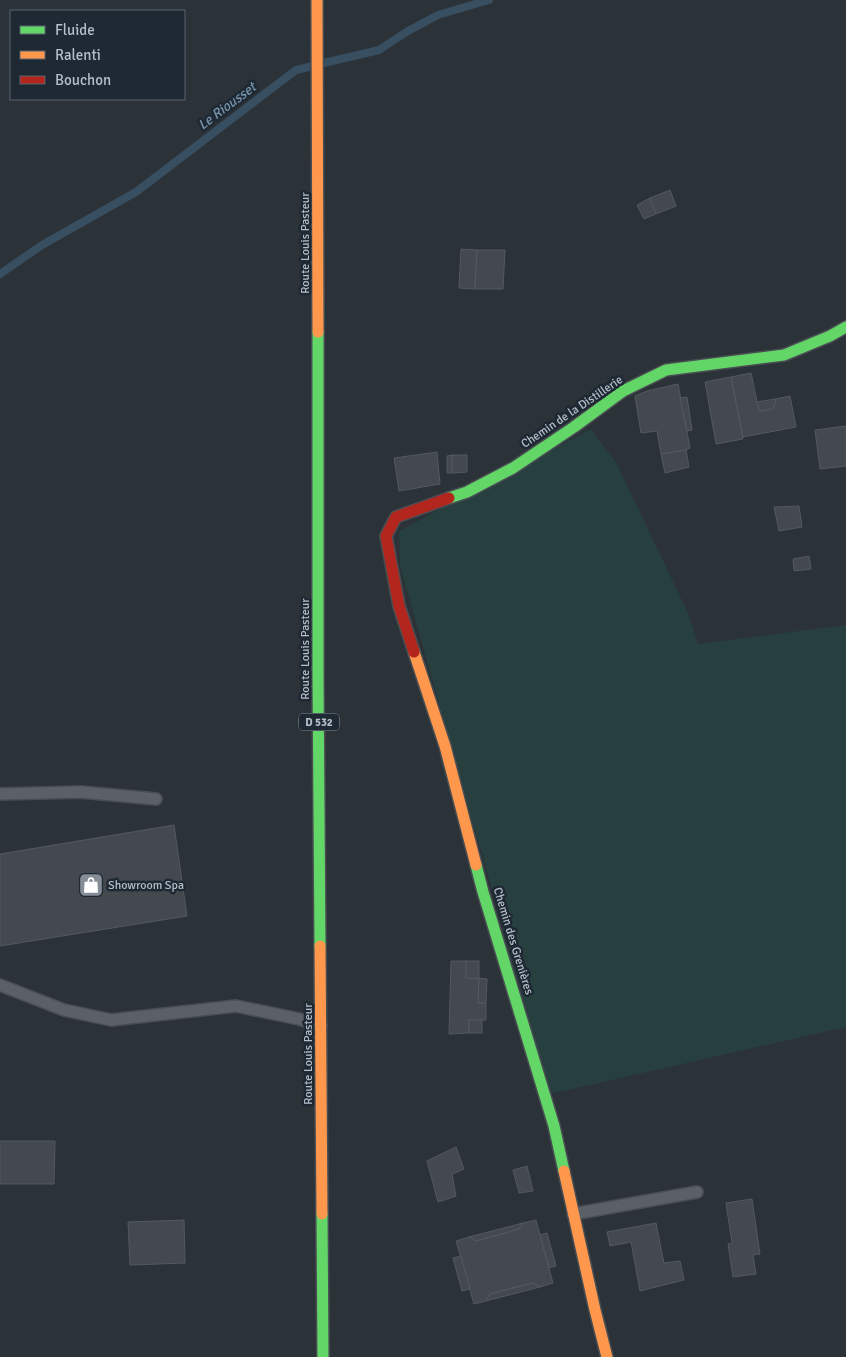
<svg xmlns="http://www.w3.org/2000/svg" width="846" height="1357" font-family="Signika,sans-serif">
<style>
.green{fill:#283f3f}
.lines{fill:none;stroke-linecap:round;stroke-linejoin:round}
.stream{stroke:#384e61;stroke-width:8}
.building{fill:#43494e;stroke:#535a5f}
.lane-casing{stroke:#494e53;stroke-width:14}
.fast-casing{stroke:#494e53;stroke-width:14}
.slow-casing{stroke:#494e53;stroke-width:14}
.jam-casing{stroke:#494e53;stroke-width:14}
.lane{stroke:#5b6066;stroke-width:11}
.fast{stroke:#63d668;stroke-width:11}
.slow{stroke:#ff974d;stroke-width:11}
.jam{stroke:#b3261e;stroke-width:11}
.labels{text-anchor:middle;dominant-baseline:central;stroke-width:5;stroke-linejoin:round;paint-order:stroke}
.shield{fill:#1e2933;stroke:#88929c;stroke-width:1}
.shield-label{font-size:11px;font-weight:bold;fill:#b5bfc9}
.street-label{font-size:12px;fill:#b5bfc9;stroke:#1e2933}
.poi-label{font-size:12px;fill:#b5bfc9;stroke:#1e2933;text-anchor:start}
.water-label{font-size:14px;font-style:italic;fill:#7694ab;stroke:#1e2933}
</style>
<rect width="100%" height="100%" fill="#2b3238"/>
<path class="green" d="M591,429L617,464L689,615L698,644L846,625V1027L550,1094L400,566L399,531Z"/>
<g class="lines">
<g class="stream">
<path d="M324,63L379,50L408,31L438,15L489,0"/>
<path d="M0,274L42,245L136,192L296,70L313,66"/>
</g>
</g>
<g class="building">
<path d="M670,190L676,206L656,214L650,198Z"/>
<path d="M650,198L656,214L644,219L637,205Z"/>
<path d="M461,249L477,250L475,289L459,288Z"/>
<path d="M477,250H505L503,289H475Z"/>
<path d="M751,373L759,411L772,409L776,403L775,399L790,396L796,427L743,437L731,377Z"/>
<path d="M731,377L743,439L716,444L705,382Z"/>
<path d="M678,384L690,448L686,450L661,454L657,431L641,433L635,396L647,391Z"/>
<path d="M687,397L692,430L687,431L680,398Z"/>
<path d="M775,399L776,403L772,409L759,411L757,402Z"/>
<path d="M846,426V466L820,469L815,430Z"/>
<path d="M686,450L689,467L665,473L661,454Z"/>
<path d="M437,452L440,484L399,491L394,458Z"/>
<path d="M452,455V473H447V456Z"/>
<path d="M452,455H467V472L452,473Z"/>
<path d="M799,506L802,527L779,531L774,507Z"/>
<path d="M809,556L811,569L794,571L793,559Z"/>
<path d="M174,825L187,916L0,946V854Z"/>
<path d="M451,961H466V978H479L478,1003H486V1020H469V1033L449,1034Z"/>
<rect x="466" y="961" width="13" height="17"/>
<path d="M479,978L487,979L486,1003H478Z"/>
<rect x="469" y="1020" width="13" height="13"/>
<path d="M0,1141H55L54,1184H0Z"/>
<path d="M456,1147L464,1169L452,1174L456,1196L438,1202L427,1161Z"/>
<path d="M527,1166L533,1191L519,1193L513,1170Z"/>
<path d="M752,1199L760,1254L753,1255L756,1274L733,1277L728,1244L732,1243L726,1203Z"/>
<path d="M184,1220L185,1263L130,1265L128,1222Z"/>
<path d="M536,1220L553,1283L540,1287L533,1283L512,1288L490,1294L486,1301L474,1304L456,1241L469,1237L476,1241L519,1229L523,1223Z"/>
<path d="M523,1223L519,1229L476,1241L469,1237Z"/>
<path d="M656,1223L664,1263L680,1261L684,1280L640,1291L631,1242L610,1246L607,1232Z"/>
<path d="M547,1233L556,1266L549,1268L540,1235Z"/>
<path d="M461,1256L470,1289L462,1291L453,1258Z"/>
<path d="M533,1283L540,1287L486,1301L490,1294Z"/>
</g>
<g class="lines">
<defs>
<g id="lane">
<path d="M0,794L81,792L156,799"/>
<path d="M0,985L64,1010L111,1020L236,1006L299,1019L321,1026"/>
<path d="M573,1214L697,1192"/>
</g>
<g id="fast">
<path d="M318,332V675L320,946"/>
<path d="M449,498L467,492L513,468L574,427L623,391L666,370L784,355L830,336L846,327"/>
<path d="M476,865L483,892L554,1126L564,1171"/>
<path d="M322,1214L323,1357"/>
</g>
<g id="slow">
<path d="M317,0L318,332"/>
<path d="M414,652L445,746L476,865"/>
<path d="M320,946L322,1214"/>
<path d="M564,1171L595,1310L607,1357"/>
</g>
<path id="jam" d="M414,652L399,606L386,536L396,517L449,498"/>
</defs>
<use href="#lane" class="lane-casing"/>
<use href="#fast" class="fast-casing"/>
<use href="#slow" class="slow-casing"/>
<use href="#jam" class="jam-casing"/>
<use href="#lane" class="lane"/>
<use href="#fast" class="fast"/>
<use href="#slow" class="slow"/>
<use href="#jam" class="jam"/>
</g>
<defs>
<symbol id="shop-square" viewBox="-11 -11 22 22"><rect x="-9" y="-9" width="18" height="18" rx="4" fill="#858e96" stroke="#1e2933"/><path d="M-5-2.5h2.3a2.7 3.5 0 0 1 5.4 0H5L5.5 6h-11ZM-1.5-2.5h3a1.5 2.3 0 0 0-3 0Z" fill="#fff"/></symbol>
</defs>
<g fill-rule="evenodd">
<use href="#shop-square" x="77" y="871" width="28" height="28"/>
</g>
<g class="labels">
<rect class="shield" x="299" y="713.5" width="40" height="17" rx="4"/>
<g class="shield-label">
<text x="319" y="722">D 532</text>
</g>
<g class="street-label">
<text transform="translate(305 243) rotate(-90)">Route Louis Pasteur</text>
<text transform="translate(572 412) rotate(-34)">Chemin de la Distillerie</text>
<text transform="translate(305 649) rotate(-90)">Route Louis Pasteur</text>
<text transform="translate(513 941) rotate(73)">Chemin des Grenières</text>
<text transform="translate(308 1054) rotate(-90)">Route Louis Pasteur</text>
</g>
<g class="poi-label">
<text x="108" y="885">Showroom Spa</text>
</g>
<g class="water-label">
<text transform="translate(227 106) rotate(-37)">Le Riousset</text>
</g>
</g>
<rect x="10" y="10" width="175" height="90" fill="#1e2933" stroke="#5a656f"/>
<rect x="20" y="26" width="25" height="8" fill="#63d668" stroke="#5a656f"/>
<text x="55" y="35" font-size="15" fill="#b5bfc9">Fluide</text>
<rect x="20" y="51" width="25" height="8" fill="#ff974d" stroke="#5a656f"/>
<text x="55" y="60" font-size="15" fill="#b5bfc9">Ralenti</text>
<rect x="20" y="76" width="25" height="8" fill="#b3261e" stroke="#5a656f"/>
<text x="55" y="85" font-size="15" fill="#b5bfc9">Bouchon</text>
</svg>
